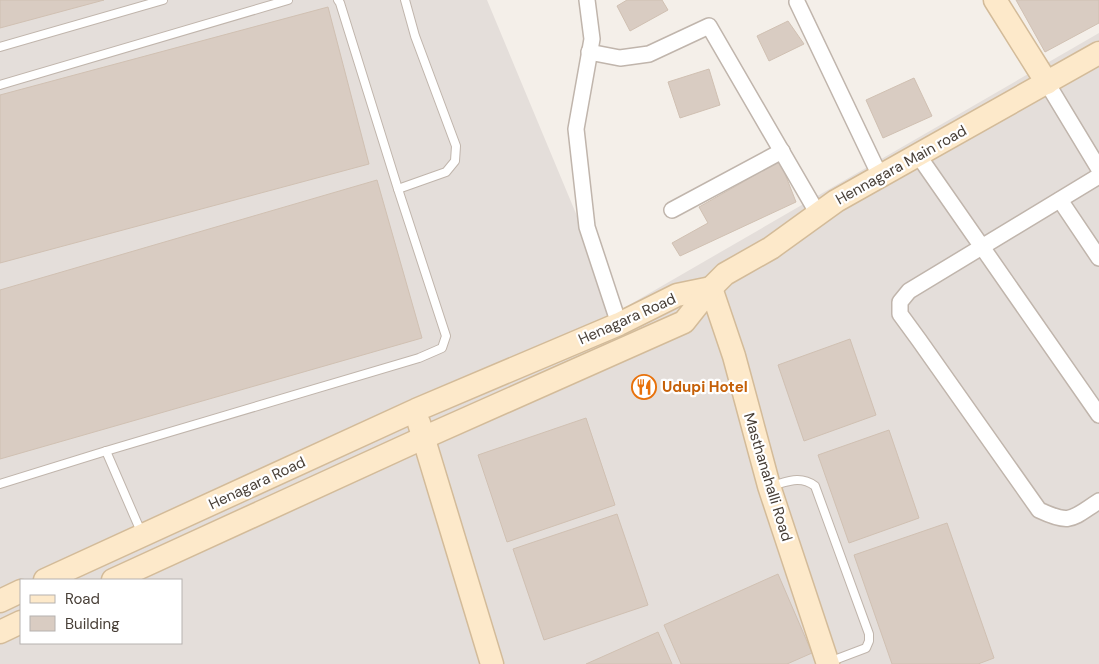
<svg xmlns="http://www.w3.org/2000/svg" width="1099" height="664" font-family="'DM Sans',sans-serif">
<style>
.industrial{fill:#e4deda;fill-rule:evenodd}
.building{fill:#d9ccc2;stroke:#d0c0b2}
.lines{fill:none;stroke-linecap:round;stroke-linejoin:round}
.lane-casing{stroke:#c0b5ac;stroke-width:10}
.street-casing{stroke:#c0b5ac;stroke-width:18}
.secondary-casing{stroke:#d3bb99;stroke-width:25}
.lane{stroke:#fff;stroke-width:8}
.street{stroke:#fff;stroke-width:15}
.secondary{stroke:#fde9ca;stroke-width:22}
.labels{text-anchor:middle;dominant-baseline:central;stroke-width:4.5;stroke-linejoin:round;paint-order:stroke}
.street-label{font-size:15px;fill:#483f37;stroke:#fff}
.food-label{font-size:15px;font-weight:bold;fill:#c56008;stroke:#fff;text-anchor:start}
</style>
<rect width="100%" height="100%" fill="#f4efe9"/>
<path class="industrial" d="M0,0H487L617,312L1099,33V664H0ZM21,580H181V643H21Z"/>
<g class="building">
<path d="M0,0H104L0,28Z"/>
<path d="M627,0H662L668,10L630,31L617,6Z"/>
<path d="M1016,0H1099V23L1045,52Z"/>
<path d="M328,7L369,164L0,263V95Z"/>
<path d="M788,21L804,44L769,61L757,36Z"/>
<path d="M709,69L720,105L680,118L668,82Z"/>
<path d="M914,78L932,116L883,138L866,100Z"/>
<path d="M780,161L796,202L680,256L672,243L708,223L699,207Z"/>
<path d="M377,180L422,338L0,459V290Z"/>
<path d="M850,339L876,415L804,441L778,365Z"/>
<path d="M586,418L615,505L507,542L478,455Z"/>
<path d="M889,430L919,518L849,543L818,455Z"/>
<path d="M617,514L648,605L544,640L513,549Z"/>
<path d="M947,523L994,658L978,664H892L854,555Z"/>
<path d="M778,574L812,653L787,664H681L664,625Z"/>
<path d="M658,632L672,664H586Z"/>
</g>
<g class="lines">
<defs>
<g id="lane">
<path d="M0,47L163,0"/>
<path d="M0,85L288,0"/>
<path d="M398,189L446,172L455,161L456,146L415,36L405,0"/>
<path d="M0,484L106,451"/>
<path d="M771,486C787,482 800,475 815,486L869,634V641L866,648L829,662"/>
<path d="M142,534L106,451L419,358L442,348L446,336L398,189L340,3L338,0"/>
</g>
<g id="street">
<path d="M587,0L592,39L576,129L587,227L619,324"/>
<path d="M797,2L880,176"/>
<path d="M589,52L620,58L649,54L709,26L818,214"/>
<path d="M1047,83L1099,169"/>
<path d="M918,155L1099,415"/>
<path d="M1099,176L909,291L900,302V314L919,340L1039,510C1071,525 1071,519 1099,501"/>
<path d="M1060,200L1099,258"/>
<path d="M672,210L782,151"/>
</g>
<g id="secondary">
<path d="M995,0L1047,83"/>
<path d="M711,288L734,356L769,486L828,664"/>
<path d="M419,423L492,664"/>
<path d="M45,580L416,410L619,324L677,295L711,288"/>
<path d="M113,580L423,438L684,322L711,288L725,274L771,248L836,201L1099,53"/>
<path d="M0,601L21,591"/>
<path d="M0,632L21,622"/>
</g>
</defs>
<use href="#lane" class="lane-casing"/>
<use href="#street" class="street-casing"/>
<use href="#secondary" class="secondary-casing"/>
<use href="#lane" class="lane"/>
<use href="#street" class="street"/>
<use href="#secondary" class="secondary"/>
</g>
<defs>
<symbol id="restaurant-ring" viewBox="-11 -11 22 22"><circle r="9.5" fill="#fff" stroke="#e8710a" stroke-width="1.5"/><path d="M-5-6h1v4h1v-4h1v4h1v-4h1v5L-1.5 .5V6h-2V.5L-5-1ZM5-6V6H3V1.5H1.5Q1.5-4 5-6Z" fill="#e8710a"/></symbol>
</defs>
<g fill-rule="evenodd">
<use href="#restaurant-ring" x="630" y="373" width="28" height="28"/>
</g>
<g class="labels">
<g class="street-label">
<text transform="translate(901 165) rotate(-29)">Hennagara Main road</text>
<text transform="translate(627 319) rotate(-24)">Henagara Road</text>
<text transform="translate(768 477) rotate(73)">Masthanahalli Road</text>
<text transform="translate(257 483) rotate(-25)">Henagara Road</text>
</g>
<g class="food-label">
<text x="662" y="387">Udupi Hotel</text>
</g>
</g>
<rect x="20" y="579" width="162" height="65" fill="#ffffff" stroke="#b6b2af"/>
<rect x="30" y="595" width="25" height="8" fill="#fde9ca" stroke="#b6b2af"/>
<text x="65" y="604" font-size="15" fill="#483f37">Road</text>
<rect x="30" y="616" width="25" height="15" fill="#d9ccc2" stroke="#b6b2af"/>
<text x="65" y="629" font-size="15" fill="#483f37">Building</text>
</svg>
